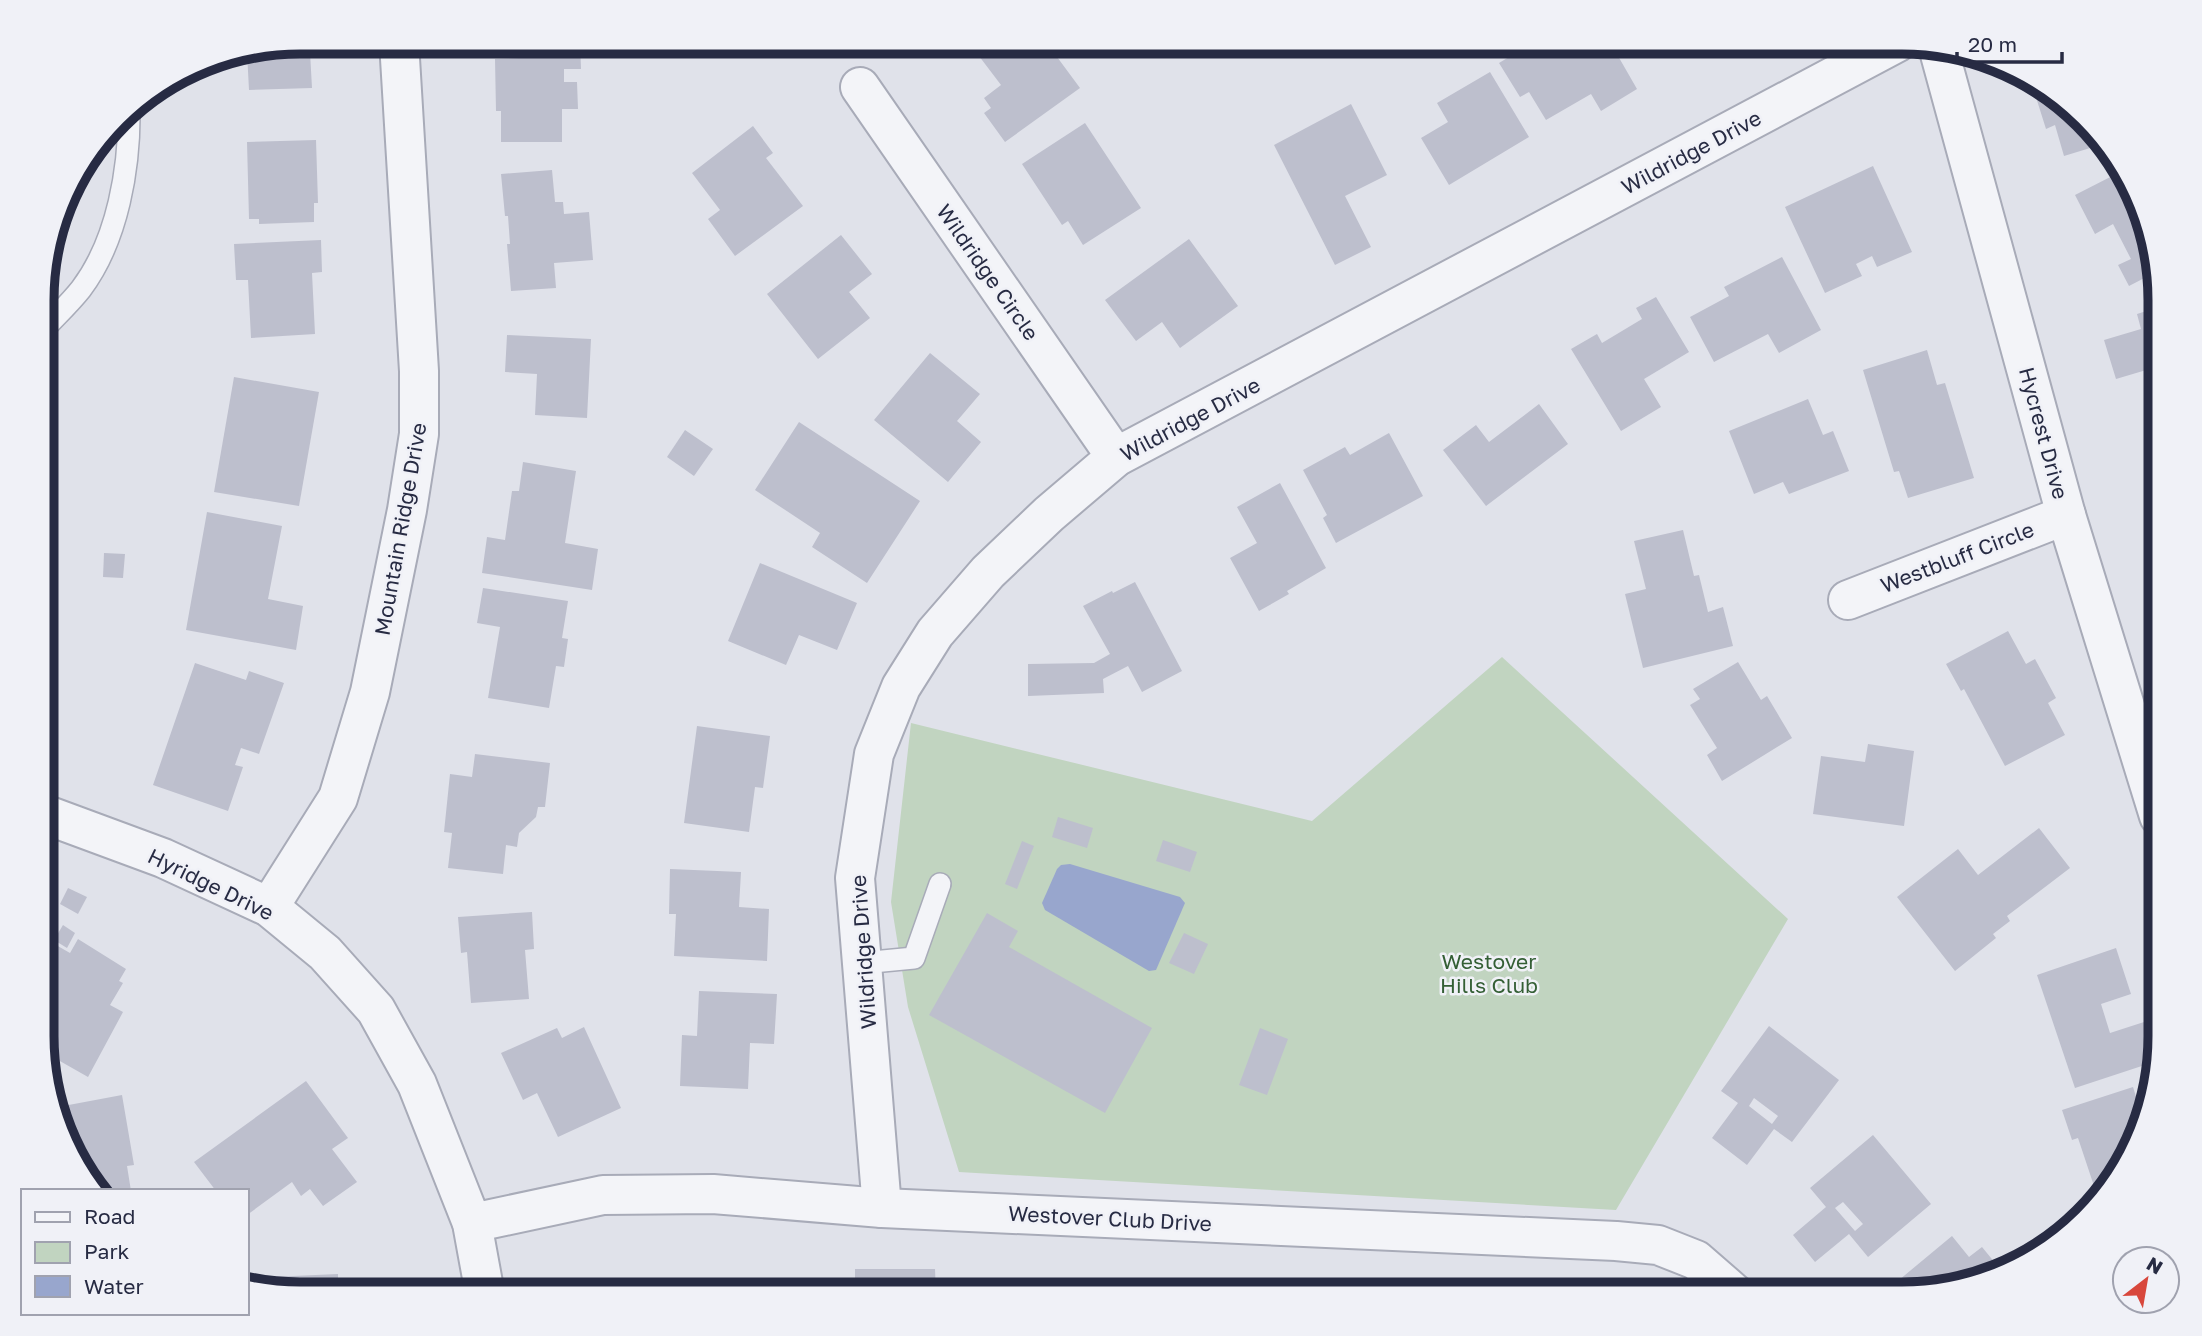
<svg xmlns="http://www.w3.org/2000/svg" width="2202" height="1336" font-family="'Golos Text',sans-serif">
<style>
.green{fill:#c1d4c0}
.water{fill:#98a6cd}
.building{fill:#bdbfcd;fill-rule:evenodd}
.lines{fill:none;stroke-linecap:round;stroke-linejoin:round}
.lane-casing{stroke:#a8abb8;stroke-width:24}
.street-casing{stroke:#a8abb8;stroke-width:42}
.lane{stroke:#f3f4f8;stroke-width:21}
.street{stroke:#f3f4f8;stroke-width:38}
.labels{text-anchor:middle;dominant-baseline:central;stroke-width:5;stroke-linejoin:round;paint-order:stroke}
.street-label{font-size:21px;fill:#272b43;stroke:#f0f1f7}
.park-label{font-size:21px;fill:#345f35;stroke:#f0f1f7}
.rim{fill:none;stroke:#272b43;stroke-width:9}
</style>
<rect width="100%" height="100%" fill="#e0e2ea"/>
<path class="green" d="M1502,657L1788,919L1616,1210L959,1172L908,1007L891,902L911,723L1312,821Z"/>
<path class="water" d="M1070,864L1180,897L1185,903L1156,970L1149,971L1045,910L1042,903L1057,869L1061,865Z"/>
<g class="building">
<path d="M300,42H318V52H310L312,88L249,90L247,52Z"/>
<path d="M519,42H580L581,69H564V82H577L578,109H562V142H501V111H496L495,59L519,58Z"/>
<path d="M682,42H708L701,54Z"/>
<path d="M998,42H1046L1080,88L1005,142L984,113L991,108L984,98L1001,85L979,56Z"/>
<path d="M1534,42H1610L1637,89L1601,111L1591,94L1546,120L1529,92L1520,97L1499,63Z"/>
<path d="M1490,72L1529,137L1449,185L1421,138L1448,122L1437,103Z"/>
<path d="M2032,77L2100,145L2064,156L2055,125L2046,129L2030,78Z"/>
<path d="M1351,104L1387,175L1345,196L1371,247L1335,265L1274,145Z"/>
<path d="M1085,123L1141,208L1083,245L1068,221L1062,225L1022,164Z"/>
<path d="M753,126L773,153L766,158L803,206L735,256L708,219L720,210L692,173Z"/>
<path d="M316,140L318,203H314V222L259,224V219H249L247,142Z"/>
<path d="M1873,166L1912,252L1877,267L1872,256L1856,264L1862,276L1825,293L1785,207Z"/>
<path d="M552,170L555,202H563L564,214L589,212L593,260L554,263L556,288L511,291L507,244H510L508,216H505L501,174Z"/>
<path d="M2124,170L2156,272L2129,286L2118,265L2131,259L2113,224L2095,234L2075,195Z"/>
<path d="M841,235L872,274L849,292L870,318L818,359L767,294Z"/>
<path d="M1189,239L1238,306L1180,348L1162,322L1136,341L1105,300Z"/>
<path d="M321,240L322,272L312,273L315,334L251,338L248,280H236L234,244Z"/>
<path d="M1782,257L1821,330L1779,353L1768,334L1714,362L1690,317L1729,296L1724,287Z"/>
<path d="M1656,297L1689,352L1644,379L1661,407L1621,431L1571,349L1597,334L1602,343L1642,319L1636,308Z"/>
<path d="M2159,307V380L2157,381L2153,368L2116,379L2104,340L2141,329L2137,314Z"/>
<path d="M507,335L591,339L587,418L535,415L537,374L505,372Z"/>
<path d="M1927,350L1937,385L1945,383L1974,478L1908,498L1899,471L1894,472L1863,370Z"/>
<path d="M930,353L980,394L957,421L981,442L948,482L874,420Z"/>
<path d="M234,377L319,392L299,506L214,492Z"/>
<path d="M1808,399L1823,435L1833,431L1849,471L1789,494L1783,482L1754,494L1729,431Z"/>
<path d="M1539,404L1568,444L1486,506L1443,450L1476,425L1489,442Z"/>
<path d="M799,422L920,501L867,583L812,547L820,533L755,490Z"/>
<path d="M685,430L713,449L694,476L667,457Z"/>
<path d="M1389,433L1423,496L1336,543L1323,518L1327,515L1303,470L1345,447L1350,455Z"/>
<path d="M523,462L576,471L565,543L598,549L592,590L482,573L487,537L505,540L512,491H519Z"/>
<path d="M1280,483L1326,568L1287,591L1289,594L1259,611L1230,558L1257,543L1237,507Z"/>
<path d="M207,512L282,526L268,599L303,606L296,650L186,630Z"/>
<path d="M1683,530L1694,576L1699,575L1708,612L1723,607L1733,646L1643,668L1625,594L1646,589L1634,541Z"/>
<path d="M104,553L125,554L123,578L103,577Z"/>
<path d="M760,563L857,603L837,650L799,635L786,665L728,641Z"/>
<path d="M1135,582L1182,671L1142,692L1128,666L1103,679L1104,693L1028,696V664L1094,663L1110,654L1083,606L1112,591L1113,593Z"/>
<path d="M483,588L568,601L562,638L568,639L564,667L556,666L549,708L488,698L500,627L477,623Z"/>
<path d="M2008,631L2026,664L2035,659L2056,698L2048,703L2065,735L2005,766L1964,689L1961,691L1946,664Z"/>
<path d="M1738,662L1761,700L1767,696L1792,738L1722,781L1707,755L1717,748L1690,705L1700,699L1693,689Z"/>
<path d="M195,663L246,680L249,671L284,683L259,754L241,748L235,765L243,767L228,811L153,785Z"/>
<path d="M697,726L770,736L763,788L755,787L749,832L684,823Z"/>
<path d="M1868,744L1914,751L1904,826L1813,814L1821,756L1865,762Z"/>
<path d="M475,754L550,763L545,807H538L536,817L519,833L517,847L506,845L503,874L448,868L452,833L444,832L450,774L472,777Z"/>
<path d="M1058,817L1093,828L1087,848L1052,837Z"/>
<path d="M2039,828L2070,868L2007,916L2010,921L1993,934L1996,938L1955,971L1897,897L1958,849L1978,875Z"/>
<path d="M1163,840L1197,852L1190,872L1156,861Z"/>
<path d="M1022,841L1034,846L1017,889L1005,884Z"/>
<path d="M670,869L741,872L739,907L769,909L767,961L674,956L676,914H669Z"/>
<path d="M68,888L87,897L78,914L60,904Z"/>
<path d="M532,912L534,949L525,950L529,999L471,1003L467,952L461,953L458,917Z"/>
<path d="M987,913L1018,931L1009,947L1152,1028L1105,1113L929,1015Z"/>
<path d="M63,925L75,933L67,948L54,940Z"/>
<path d="M1184,933L1208,944L1194,974L1169,963Z"/>
<path d="M78,939L126,969L119,981L123,983L110,1005L123,1012L88,1077L44,1052V973L47,968L44,967V950L49,941L70,953Z"/>
<path d="M2116,948L2131,994L2101,1004L2110,1033L2144,1022L2157,1061L2075,1088L2037,975Z"/>
<path d="M699,991L777,994L774,1044L750,1043L748,1089L680,1086L682,1035L697,1036Z"/>
<path d="M1769,1026L1839,1080L1792,1142L1774,1129L1747,1165L1712,1138L1738,1103L1721,1091ZM1754,1098L1778,1116L1772,1124L1749,1106Z"/>
<path d="M584,1027L621,1108L558,1137L537,1093L523,1100L501,1053L557,1028L562,1038Z"/>
<path d="M1260,1028L1288,1039L1267,1095L1239,1085Z"/>
<path d="M306,1081L348,1138L332,1149L357,1182L323,1206L310,1189L301,1196L292,1182L247,1215V1191H216L194,1162Z"/>
<path d="M2133,1087L2141,1113L2125,1165L2110,1181L2094,1186L2078,1138L2072,1140L2062,1110Z"/>
<path d="M122,1095L134,1165L127,1166L131,1191H98L85,1179L58,1107Z"/>
<path d="M1873,1135L1931,1204L1868,1257L1849,1234L1815,1262L1793,1235L1826,1207L1810,1188ZM1843,1202L1863,1224L1855,1231L1835,1208Z"/>
<path d="M1952,1236L1969,1257L1982,1247L2000,1269L1919,1293H1900L1893,1285Z"/>
<path d="M855,1269H935L936,1294H855Z"/>
<path d="M338,1274V1281L381,1279V1294H299L271,1290V1277Z"/>
</g>
<g class="lines">
<defs>
<g id="lane">
<path d="M44,329C56,316 70,303 81,289C118,240 130,167 129,107"/>
<path d="M862,963L914,958L940,884"/>
</g>
<g id="street">
<path d="M1938,47L2066,515L2159,816"/>
<path d="M860,87L1116,457"/>
<path d="M1848,600L2066,515"/>
<path d="M44,814L163,858L269,907L325,953L376,1010L417,1084L472,1223L485,1294"/>
<path d="M269,907L338,798L370,692L407,510L419,434V371L399,42"/>
<path d="M882,1208L855,878L874,754L901,687L935,633L988,572L1049,514L1116,457L1898,42"/>
<path d="M472,1223L603,1195L713,1194L882,1208L1616,1241L1658,1245L1696,1260L1735,1294"/>
</g>
</defs>
<use href="#lane" class="lane-casing"/>
<use href="#street" class="street-casing"/>
<use href="#lane" class="lane"/>
<use href="#street" class="street"/>
</g>
<g class="labels">
<g class="street-label">
<text transform="translate(1691 152) rotate(-28)">Wildridge Drive</text>
<text transform="translate(988 272) rotate(55)">Wildridge Circle</text>
<text transform="translate(1190 419) rotate(-28)">Wildridge Drive</text>
<text transform="translate(2044 433) rotate(75)">Hycrest Drive</text>
<text transform="translate(400 529) rotate(-80)">Mountain Ridge Drive</text>
<text transform="translate(1957 557) rotate(-21)">Westbluff Circle</text>
<text transform="translate(211 884) rotate(26)">Hyridge Drive</text>
<text transform="translate(863 952) rotate(-94)">Wildridge Drive</text>
<text transform="translate(1110 1218) rotate(3)">Westover Club Drive</text>
</g>
<g class="park-label">
<text x="1489" y="961">Westover<tspan x="1489" dy="24">Hills Club</tspan></text>
</g>
</g>
<path d="M0 0H2202V1336H0ZM300 54H1902A246 246 0 0 1 2148 300V1036A246 246 0 0 1 1902 1282H300A246 246 0 0 1 54 1036V300A246 246 0 0 1 300 54Z" fill="#f0f1f7" fill-rule="evenodd"/>
<path class="rim" d="M300 54H1902A246 246 0 0 1 2148 300V1036A246 246 0 0 1 1902 1282H300A246 246 0 0 1 54 1036V300A246 246 0 0 1 300 54Z"/>
<rect x="21" y="1189" width="228" height="126" fill="#f0f1f7" stroke="#a0a2af" stroke-width="2"/>
<rect x="35" y="1212" width="35" height="10" fill="#f3f4f8" stroke="#a0a2af" stroke-width="2"/>
<text x="84" y="1224" font-size="21" fill="#272b43">Road</text>
<rect x="35" y="1242" width="35" height="21" fill="#c1d4c0" stroke="#a0a2af" stroke-width="2"/>
<text x="84" y="1259" font-size="21" fill="#272b43">Park</text>
<rect x="35" y="1276" width="35" height="21" fill="#98a6cd" stroke="#a0a2af" stroke-width="2"/>
<text x="84" y="1294" font-size="21" fill="#272b43">Water</text>
<g transform="translate(2146 1280) rotate(31)"><circle r="33" fill="#f0f1f7" stroke="#a0a2af" stroke-width="2"/>
<path d="M0-5L12 26L0 18L-12 26Z" fill="#d8473c"/>
<text y="-10" font-size="19" font-weight="bold" text-anchor="middle" fill="#272b43">N</text>
</g>
<path d="M1957 52v10h105v-10" fill="none" stroke="#272b43" stroke-width="3.5"/>
<text x="1968" y="52" font-size="21" fill="#272b43" stroke="#f0f1f7" stroke-width="5" paint-order="stroke">20 m</text>
</svg>
